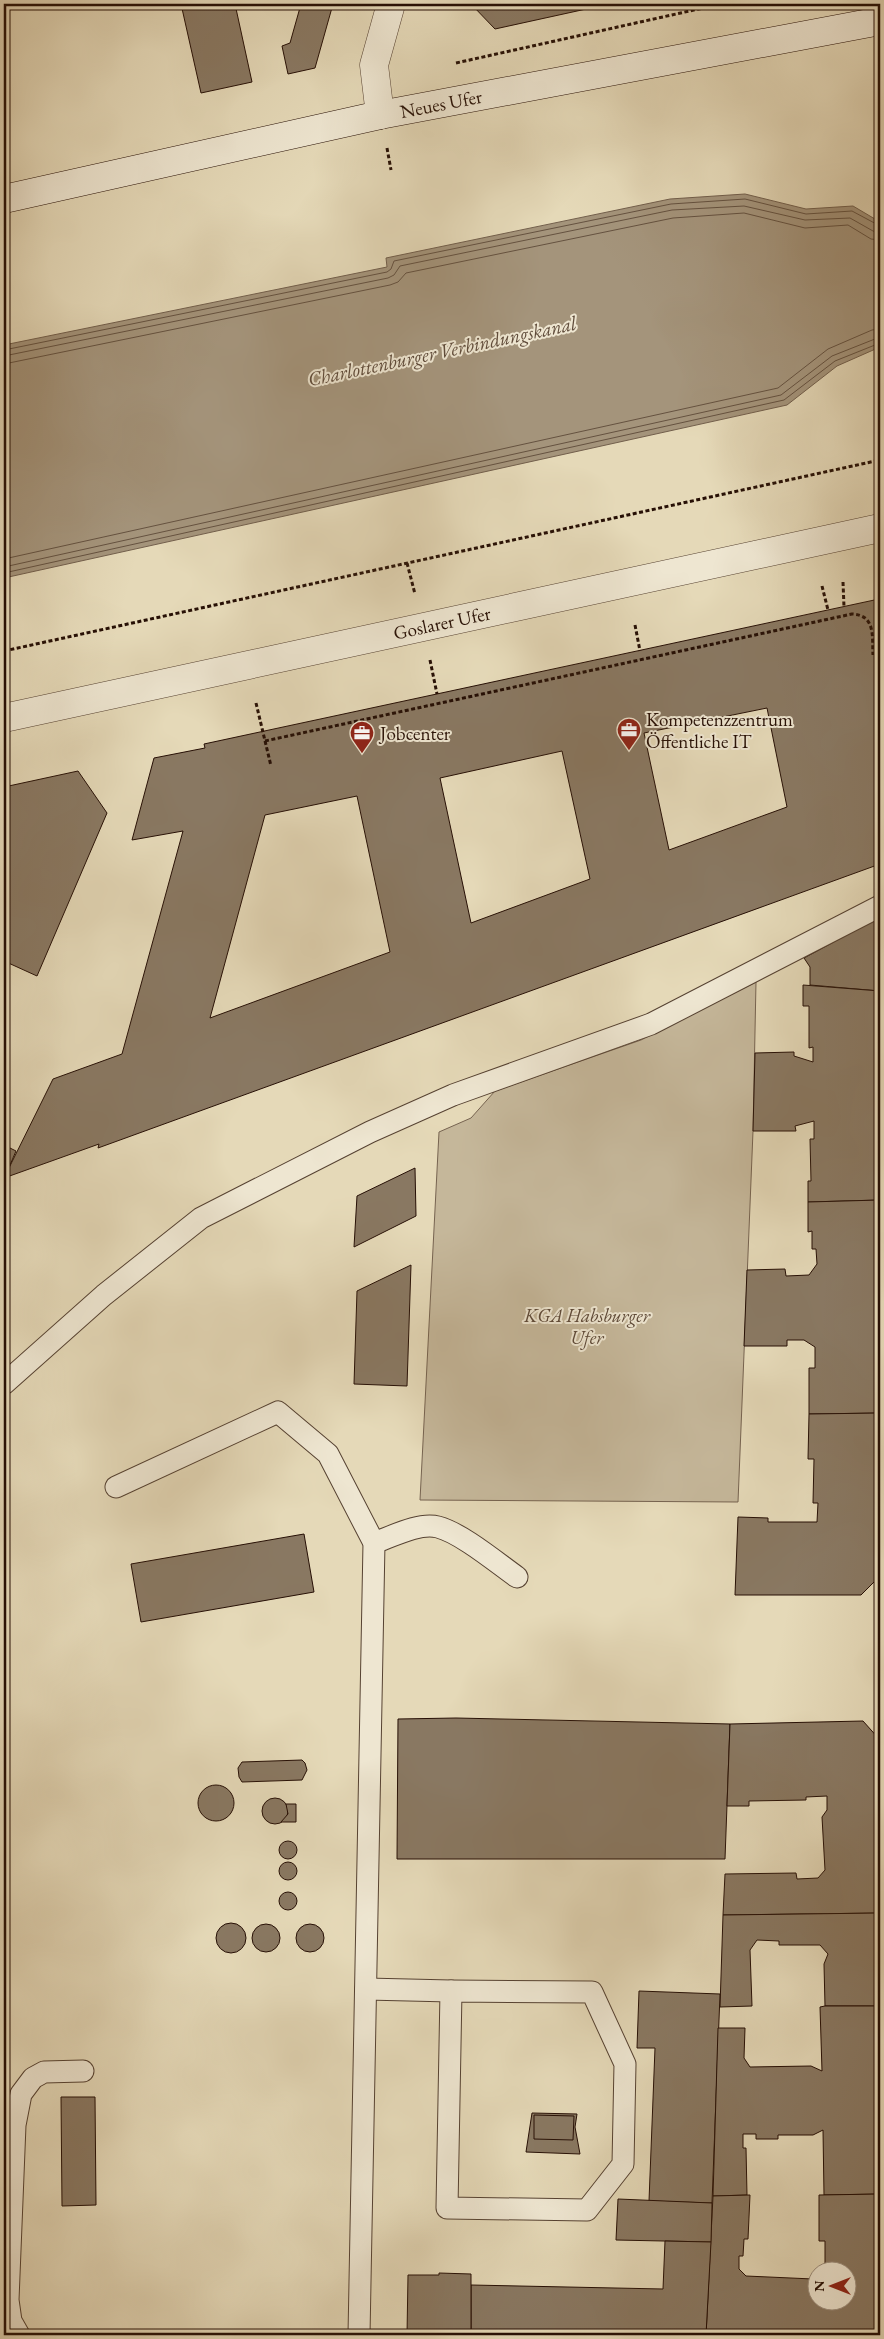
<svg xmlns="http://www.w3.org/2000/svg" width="884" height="2339" font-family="'EB Garamond',serif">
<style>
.green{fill:#c5b79a;stroke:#766350}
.water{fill:#a4947b;stroke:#725f4c}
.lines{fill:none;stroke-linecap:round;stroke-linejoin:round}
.shore{stroke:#655240;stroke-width:1}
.building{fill:#897862;stroke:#260f05;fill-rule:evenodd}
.lane-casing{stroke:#564232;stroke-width:23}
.street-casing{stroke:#564232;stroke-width:29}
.secondary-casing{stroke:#260f05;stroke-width:29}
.path{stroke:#260f05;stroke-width:3;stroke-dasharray:4 2.5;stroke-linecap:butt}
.lane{stroke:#eee6d1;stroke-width:21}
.street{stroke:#eee6d1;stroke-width:28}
.secondary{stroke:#eee6d1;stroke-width:28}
.labels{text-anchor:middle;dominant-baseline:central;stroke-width:4;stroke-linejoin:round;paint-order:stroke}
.street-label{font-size:19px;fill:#260f05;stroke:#eee6d1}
.poi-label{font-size:19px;fill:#260f05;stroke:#eee6d1;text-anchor:start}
.park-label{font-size:19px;font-style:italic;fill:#5e4a39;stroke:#eee6d1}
.water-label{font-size:20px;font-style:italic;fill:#5f4b3a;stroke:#eee6d1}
</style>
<rect width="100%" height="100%" fill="#e5d9b8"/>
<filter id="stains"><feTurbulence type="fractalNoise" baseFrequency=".004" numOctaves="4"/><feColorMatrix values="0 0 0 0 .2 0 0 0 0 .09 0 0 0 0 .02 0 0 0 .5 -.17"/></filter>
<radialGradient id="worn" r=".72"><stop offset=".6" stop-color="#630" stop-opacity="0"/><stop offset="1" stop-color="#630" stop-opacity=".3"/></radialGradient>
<path class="green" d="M756,982L753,1131L738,1502L420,1500L439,1132L471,1118L495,1091L641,1040Z"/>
<path class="water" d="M745,194L806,209L853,206L880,222V347L837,366L787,405L4,578V345L387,267L386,258L670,199Z"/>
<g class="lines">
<g class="shore">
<path d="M4,350L387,272L391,269L394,261L671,204L745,199L806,214L852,211L880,226"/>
<path d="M4,356L388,278L394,275L400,266L672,210L744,206L805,220L850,218L873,231L880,233"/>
<path d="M4,364L390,285L398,282L406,273L673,218L744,213L805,228L848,225L871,239L880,240"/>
<path d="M4,559L778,388L828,349L872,330L880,329"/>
<path d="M4,567L781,395L832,356L880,337"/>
<path d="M4,573L784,400L835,361L880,343"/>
</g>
</g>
<g class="building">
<path d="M181,4H235L252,82L201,93Z"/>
<path d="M301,4H333L315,68L288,74L282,46L290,43Z"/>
<path d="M471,4H609L495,29Z"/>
<path d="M879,599L880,864L98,1148L99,1144L4,1178L53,1079L122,1054L183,831L132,840L154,758L205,748L204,744ZM767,708L787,807L669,850L644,733ZM562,751L590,879L471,923L440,778ZM357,796L390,952L210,1018L265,815Z"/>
<path d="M78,771L107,813L37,976L4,961V787Z"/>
<path d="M880,917V991L810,985V967L804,958Z"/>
<path d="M803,985L880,991V1200L808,1202V1181H811L810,1139H814V1121L795,1126L796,1131H753L755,1053L794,1052V1056L813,1062V1047L809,1048V1006H803Z"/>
<path d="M4,1145L16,1151L4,1179Z"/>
<path d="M415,1168L416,1216L354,1247L357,1196Z"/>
<path d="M880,1200V1413L809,1414V1368H815V1347L804,1340H787V1346H744L747,1270L785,1269L786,1276L809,1275L817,1264L816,1249H812V1231L808,1232V1202Z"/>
<path d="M411,1265L407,1386L354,1384L357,1291Z"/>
<path d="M880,1413V1576L861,1595H735L738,1517L768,1518V1522H817L818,1503H813L814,1459H808L809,1414Z"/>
<path d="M304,1534L314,1592L141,1622L131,1564Z"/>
<path d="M456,1718L730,1724L725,1859H397L398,1719Z"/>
<path d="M863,1721L880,1740V1913L723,1915L725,1874L796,1873L797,1879L818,1878L825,1870L822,1817L827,1810V1796L806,1797V1800L749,1801V1806H727L730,1724Z"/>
<path d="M302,1760L305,1763L307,1770L302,1780L242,1782L239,1777L238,1768L242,1762Z"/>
<circle cx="216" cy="1803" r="18"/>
<circle cx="275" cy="1811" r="13"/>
<path d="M286,1804H296V1822H281L288,1814Z"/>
<circle cx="288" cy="1850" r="9"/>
<circle cx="288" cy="1871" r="9"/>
<circle cx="288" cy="1901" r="9"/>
<path d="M880,1913V2006H825L824,1964L828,1954L820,1945H779V1941L757,1940L750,1950L752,2006L720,2007L723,1915Z"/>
<circle cx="231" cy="1938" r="15"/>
<circle cx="266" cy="1938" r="14"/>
<circle cx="310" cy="1938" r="14"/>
<path d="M639,1991L720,1994L712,2203L649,2201L655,2048H637Z"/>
<path d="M825,2006H880V2194L824,2195L823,2130L813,2135H778V2139H756V2134H743V2148H746L747,2195L713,2196L718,2028H745L744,2058L750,2067L811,2066L822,2071L820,2007Z"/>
<path d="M61,2097H95L96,2205L62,2206Z"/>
<path d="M532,2113L577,2114L575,2127L580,2154L526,2152Z"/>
<path d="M534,2115L574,2116L573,2140L534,2139Z"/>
<path d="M880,2194V2335H706L713,2196L750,2195L748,2239H744L743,2256H739V2269L746,2276L813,2279L816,2283V2302H846V2272H829L825,2268V2241H819V2195Z"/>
<path d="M618,2199L712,2203L711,2242L616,2240Z"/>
<path d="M665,2241L711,2242L706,2335H471V2285L663,2289Z"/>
<path d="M439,2273L471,2274V2335H407L408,2275H439Z"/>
</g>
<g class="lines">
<defs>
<g id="lane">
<path d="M4,1384L104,1295L201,1218L370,1132L453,1095L651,1024L880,906"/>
<path d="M116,1487L278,1412L328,1454L374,1543L359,2335"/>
<path d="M374,1543C391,1537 419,1522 438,1527C461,1533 496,1562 517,1577"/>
<path d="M366,1989L451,1991"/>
<path d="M451,1991L592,1992L625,2064L623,2164L587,2210L447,2208Z"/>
<path d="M19,2335L11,2321L8,2300L15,2125L21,2094L33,2078L44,2072L83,2071"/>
</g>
<g id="street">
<path d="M380,115L374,65L391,4"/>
<path d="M4,718L880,528"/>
</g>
<path id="secondary" d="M4,199L380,115L880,21"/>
</defs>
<use href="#lane" class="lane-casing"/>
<use href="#street" class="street-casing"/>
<use href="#secondary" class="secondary-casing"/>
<g class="path">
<path d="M456,63L721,4"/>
<path d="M387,148L391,170"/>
<path d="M407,563L415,594"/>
<path d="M843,582L844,607"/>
<path d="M822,586L828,610"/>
<path d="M635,625L640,651"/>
<path d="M4,651L880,460"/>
<path d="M430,660L437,694"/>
<path d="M256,703L271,766"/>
<path d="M265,741L852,614C876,615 872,637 873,655"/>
</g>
<use href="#lane" class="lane"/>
<use href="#street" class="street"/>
<use href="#secondary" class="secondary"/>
</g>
<defs>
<symbol id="office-pin" viewBox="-11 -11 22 30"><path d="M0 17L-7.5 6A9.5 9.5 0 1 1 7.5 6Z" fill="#8f2418" stroke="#eee6d1"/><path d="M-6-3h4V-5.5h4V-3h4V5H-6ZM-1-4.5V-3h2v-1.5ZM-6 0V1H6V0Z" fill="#fff"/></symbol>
</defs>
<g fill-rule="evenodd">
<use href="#office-pin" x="615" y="716" width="28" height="38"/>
<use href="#office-pin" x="348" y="719" width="28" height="38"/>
</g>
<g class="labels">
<g class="street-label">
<text transform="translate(441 104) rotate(-11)">Neues Ufer</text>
<text transform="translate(442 623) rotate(-12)">Goslarer Ufer</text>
</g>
<g class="poi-label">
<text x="646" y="719">Kompetenzzentrum<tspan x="646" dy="22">Öffentliche IT</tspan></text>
<text x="380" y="733">Jobcenter</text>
</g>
<g class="park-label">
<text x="587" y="1315">KGA Habsburger<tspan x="587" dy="22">Ufer</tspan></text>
</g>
<g class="water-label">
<text transform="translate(442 351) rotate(-12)">Charlottenburger Verbindungskanal</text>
</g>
</g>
<rect width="884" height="2339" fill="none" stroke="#e5d9b8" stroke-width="20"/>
<rect x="5" y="5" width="874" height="2329" fill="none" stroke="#260f05" stroke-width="2.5"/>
<rect x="10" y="10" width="864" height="2319" fill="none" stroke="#260f05"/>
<g transform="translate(832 2286) rotate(270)"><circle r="24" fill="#eee6d1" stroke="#9e907f"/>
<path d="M0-4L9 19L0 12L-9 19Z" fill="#8f2418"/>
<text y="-8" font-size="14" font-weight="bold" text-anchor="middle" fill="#260f05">N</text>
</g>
<rect width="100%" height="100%" filter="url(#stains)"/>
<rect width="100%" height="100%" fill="url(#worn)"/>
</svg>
